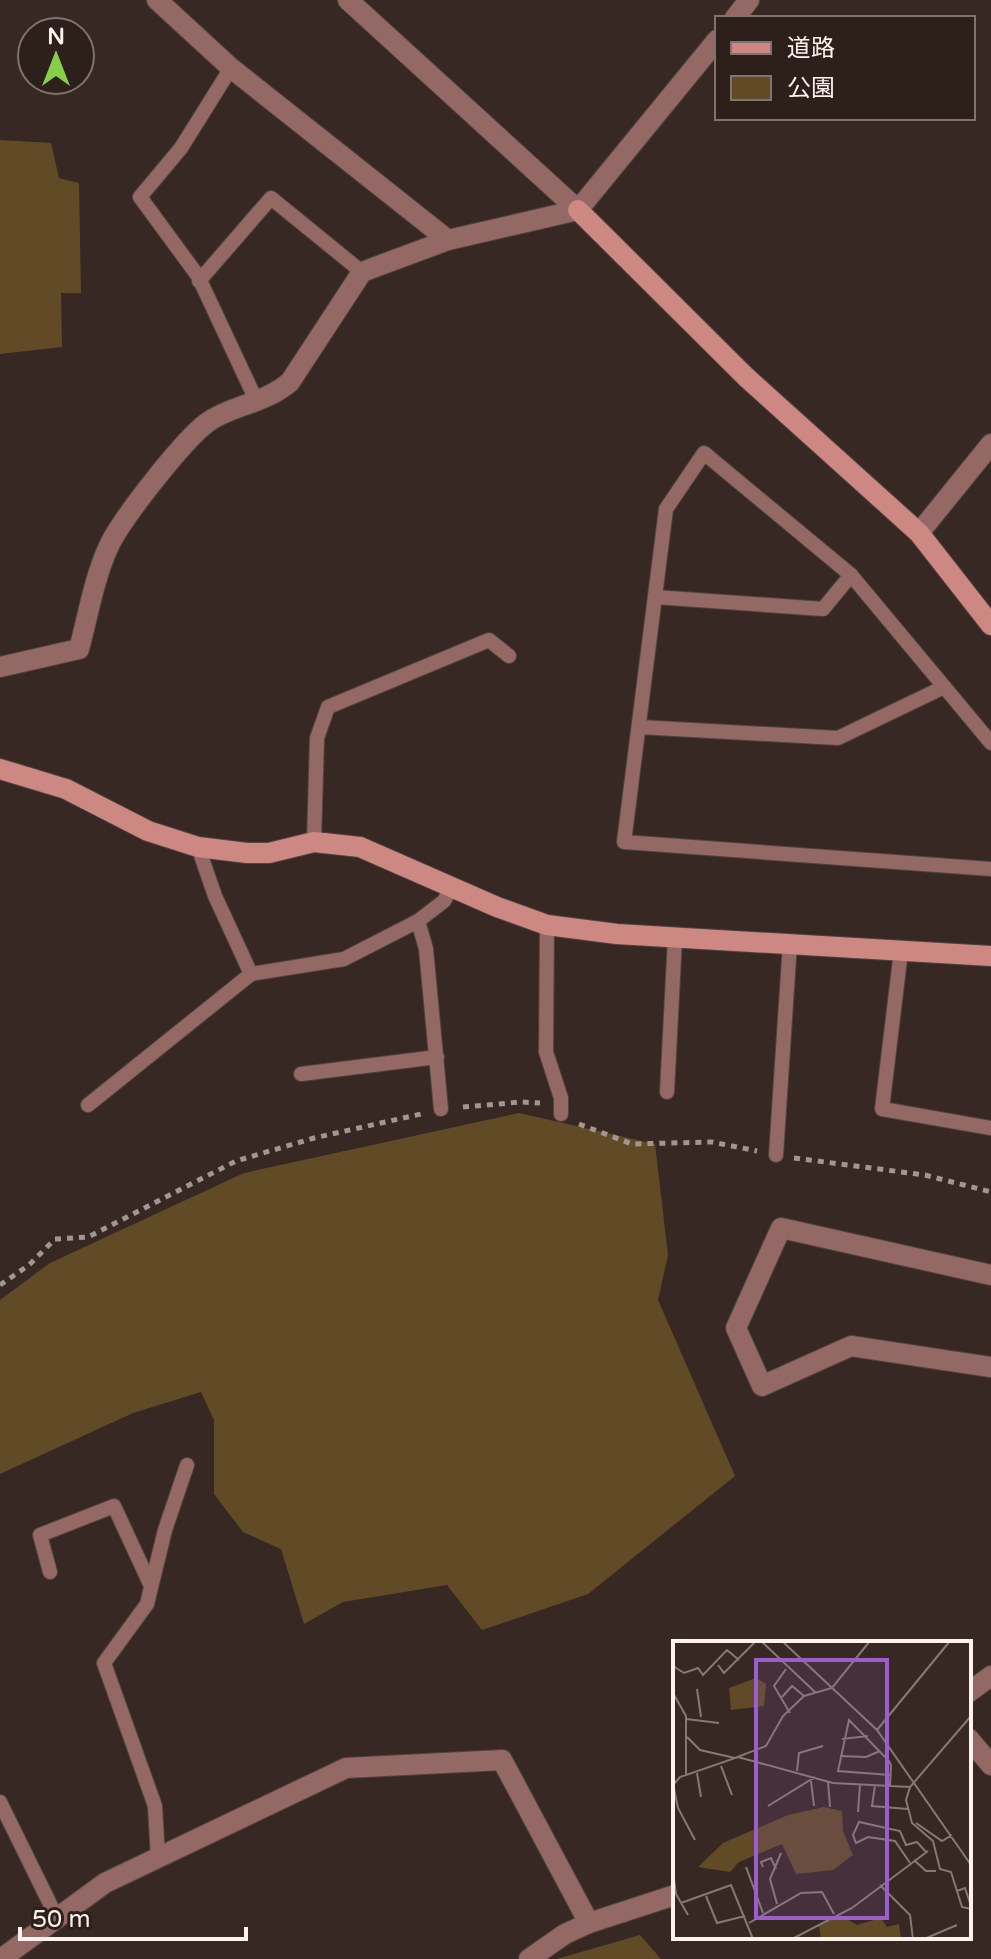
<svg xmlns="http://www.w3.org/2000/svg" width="991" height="1959" font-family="'Varela Round','Noto Sans JP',sans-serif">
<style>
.green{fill:#614b27}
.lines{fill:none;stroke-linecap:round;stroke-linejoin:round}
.lane-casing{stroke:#534440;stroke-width:16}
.street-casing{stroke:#534440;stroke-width:22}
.secondary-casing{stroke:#534440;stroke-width:22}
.path{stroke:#a29692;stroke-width:5;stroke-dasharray:6 6;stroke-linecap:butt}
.lane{stroke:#936865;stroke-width:14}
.street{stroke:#936865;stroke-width:20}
.secondary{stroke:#cd8884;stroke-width:20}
.inset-road{fill:none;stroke:#867975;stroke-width:2}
.view{fill:#9c5ecb;fill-opacity:0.15;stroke:#9c5ecb;stroke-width:4}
.inset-edge{fill:none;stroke:#fdf2ef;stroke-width:4}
</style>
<rect width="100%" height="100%" fill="#372823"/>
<g class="green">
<path d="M0,140L51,143L59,178L79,183L81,293H61L62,347L0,354Z"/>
<path d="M519,1113L655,1144L668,1255L658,1300L735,1476L588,1594L482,1630L447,1585L343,1602L304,1624L281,1549L243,1532L214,1494V1420L201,1392L133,1413L0,1474V1300L50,1263L244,1173Z"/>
<path d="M640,1935L661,1959H557Z"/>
</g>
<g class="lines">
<defs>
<g id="lane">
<path d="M231,68L181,148L140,197L198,276L257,402"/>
<path d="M199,281L271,198L362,272"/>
<path d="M655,597L823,609L851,575"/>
<path d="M639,727L838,738L944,687"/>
<path d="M991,743L851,575L704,453L666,509L624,842L991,869"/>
<path d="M314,842L317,738L328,707L489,640L509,656"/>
<path d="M198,847L215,896L251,974"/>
<path d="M418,921L426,949L441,1109"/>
<path d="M547,925L546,1052L561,1098V1114"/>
<path d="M901,951L882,1109L991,1128"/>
<path d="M301,1074L437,1057"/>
<path d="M667,1092L675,938"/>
<path d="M88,1105L251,974L344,959L418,921L444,901L451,888"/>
<path d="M776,1155L790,943"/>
<path d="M50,1572L40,1535L114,1506L151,1586"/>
<path d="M0,1802L57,1918"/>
<path d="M158,1858L155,1806L104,1663L147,1604L165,1530L187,1465"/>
</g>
<g id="street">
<path d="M157,0L231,68L448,240"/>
<path d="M348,0L578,210"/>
<path d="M735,18L749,0"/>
<path d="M919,533L991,444"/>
<path d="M0,667L79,649C88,616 94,579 108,548C119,522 184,439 208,422C232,405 264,404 290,382L362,272L448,240L578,210L717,40"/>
<path d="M991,1275L781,1228L736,1328L762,1386L851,1346L991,1367"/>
<path d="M969,1692L991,1676"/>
<path d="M969,1739L991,1765"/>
<path d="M1,1959L105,1883L346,1768L502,1760L589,1923"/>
<path d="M529,1959L565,1934L589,1923L675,1895"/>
</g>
<g id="secondary">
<path d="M578,210L746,377L919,533L991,625"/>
<path d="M0,769L66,789L148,831L198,847L247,853H269L314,842L360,847L497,907L547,925L617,934L991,956"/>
</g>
</defs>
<use href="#lane" class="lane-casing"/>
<use href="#street" class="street-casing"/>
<use href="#secondary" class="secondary-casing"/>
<g class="path">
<path d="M463,1107L521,1102L540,1103"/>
<path d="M579,1124L632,1144L712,1142L757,1151"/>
<path d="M794,1158L925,1175L991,1192"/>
<path d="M0,1285L29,1265L55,1239L88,1237L236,1161L314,1138L421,1114"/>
</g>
<use href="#lane" class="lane"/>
<use href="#street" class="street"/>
<use href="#secondary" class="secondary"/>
</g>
<g transform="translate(673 1641)">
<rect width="298" height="298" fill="#372823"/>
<path d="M83,37L93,43L91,65L58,69L56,47ZM151,166L169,170L170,190L180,214L160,229L123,233L109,203L66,221L57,231L25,226L50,202L115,174ZM167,274L184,284L208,277L214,286L226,283L228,298H148L146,285Z" fill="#614b27"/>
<path class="inset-road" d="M88,0L142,51M109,0L204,89L298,224M45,24L51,32L83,0M0,25L11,32L25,27L30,34L54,9L66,19M113,28L101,45L117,72M24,48L28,76M0,52L13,75V134M109,56L119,45L131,55M298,75L237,146L233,159L239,182L260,200L267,228L278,231L289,266L298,268M13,78L46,82M204,89L277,0M14,96L27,109L62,117L93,105L110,75L131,55L159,47L197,0M169,98L195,95M167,115L193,116L207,110M48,125L59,154M124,130L126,112L150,105M24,132L28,156M138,140L141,165M155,141L157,166M0,143L5,167L22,199M0,144L7,136L65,116L160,142L237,146M202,144L199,165L235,168M217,145L218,124L216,120L176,79L165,130L217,134M95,165L142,136M185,171L187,143M243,182L269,200L279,194M241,219L253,230H263M237,222L222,200L195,196L183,202L180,194L186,181L227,190L233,204L244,201L253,211M73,226L90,272M90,226L88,221L98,217L103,228M0,231L3,253L15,274M207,244L237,274L240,298M284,250L292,247L298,265M33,255L44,282L72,275M8,262L58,244L80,298M104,263L97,238L108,212M76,282L128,252L149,251L161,273M119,298L179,267L255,210M251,298L284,284"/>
<path class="view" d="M83,19H214V277H83Z"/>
<rect width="298" height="298" class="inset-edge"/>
</g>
<rect x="715" y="16" width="260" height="104" fill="#2d1f19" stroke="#80736f" stroke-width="2"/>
<rect x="731" y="42" width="40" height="12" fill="#cd8884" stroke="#80736f" stroke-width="2"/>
<text x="787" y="56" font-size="24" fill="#fdf2ef">道路</text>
<rect x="731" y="76" width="40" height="24" fill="#614b27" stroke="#80736f" stroke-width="2"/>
<text x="787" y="96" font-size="24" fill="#fdf2ef">公園</text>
<g transform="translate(56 56)"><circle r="38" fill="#2d1f19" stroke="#80736f" stroke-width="2"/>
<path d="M0-6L14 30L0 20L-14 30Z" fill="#87cf4b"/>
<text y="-12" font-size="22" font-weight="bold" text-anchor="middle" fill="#fdf2ef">N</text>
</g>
<path d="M20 1927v12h226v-12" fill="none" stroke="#fdf2ef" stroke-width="4"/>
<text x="32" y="1927" font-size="24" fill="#fdf2ef" stroke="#2d1f19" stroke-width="6" paint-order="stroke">50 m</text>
</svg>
